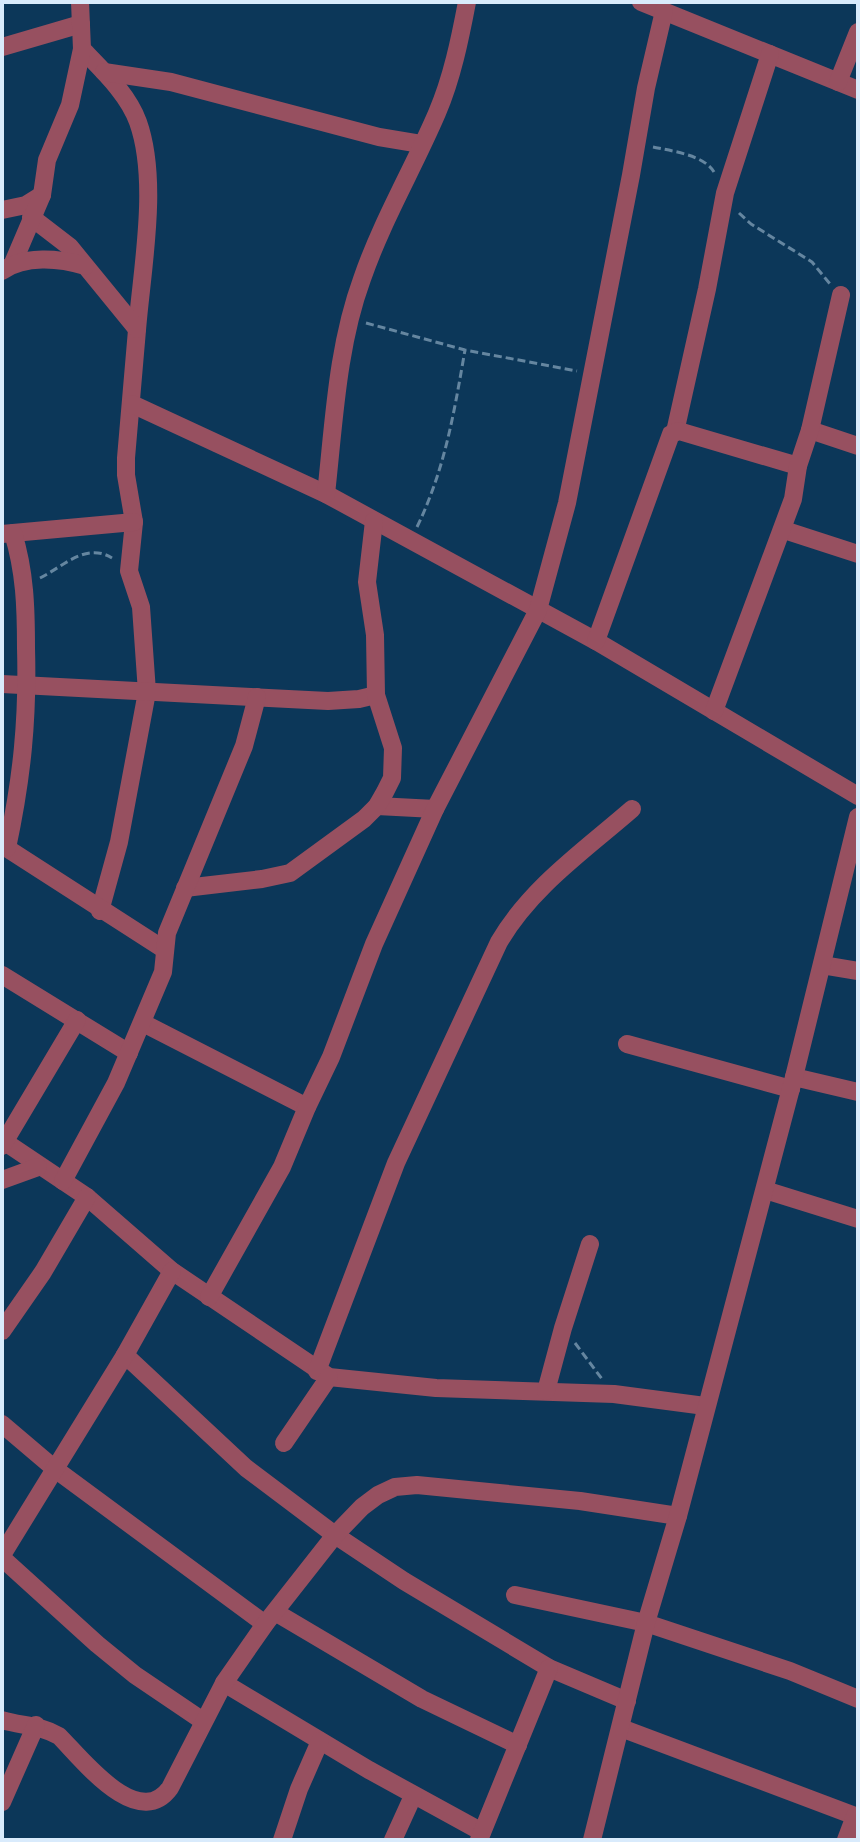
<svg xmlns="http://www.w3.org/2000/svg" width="860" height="1842" font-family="'Open Sans',sans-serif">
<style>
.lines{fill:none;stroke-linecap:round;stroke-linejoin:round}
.path{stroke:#6586a0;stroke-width:3;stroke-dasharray:8 4;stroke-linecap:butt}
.street{stroke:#975060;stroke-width:18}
</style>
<rect width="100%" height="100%" fill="#0c3759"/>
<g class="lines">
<g class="path">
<path d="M653,147C672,151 704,155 714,172"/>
<path d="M739,213L751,224L812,262L830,284"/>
<path d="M366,323L465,350L577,371"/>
<path d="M417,527C445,469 454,413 465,350"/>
<path d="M40,578C64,566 86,542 112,558"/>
<path d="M575,1343L602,1379"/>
</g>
<g class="street">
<path d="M641,2L858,90"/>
<path d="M2,47L81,24"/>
<path d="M82,49C103,71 128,94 138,122C159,181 142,268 137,330C133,373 130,416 126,458V475L134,522L129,571L141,607L147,692L119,842L100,911"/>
<path d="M104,72L171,82L379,137L421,144"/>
<path d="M838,82L858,32"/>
<path d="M2,210L26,205L42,195"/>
<path d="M31,217L70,247L137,329"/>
<path d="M13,263L42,195L47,160L70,105L82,49L80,2"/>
<path d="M2,271C24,255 60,258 85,266"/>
<path d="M132,404L326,494L596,641L858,796"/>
<path d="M810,430L858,446"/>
<path d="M675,432L707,289L725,193L770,54"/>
<path d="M326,494C334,423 337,347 362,279C382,221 413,169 437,113C452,78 460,39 467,2"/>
<path d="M784,530L858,554"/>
<path d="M2,534L134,522"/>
<path d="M596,641L671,434L679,431L689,434L798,466"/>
<path d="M2,684L328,701L359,699L376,695"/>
<path d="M714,711L793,499L798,466L810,430L841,295"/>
<path d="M377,806L435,809"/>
<path d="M2,845L165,950"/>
<path d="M7,848C22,778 28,719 26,648C26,608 25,572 13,533"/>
<path d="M185,888L262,879L290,873L364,819L377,806L385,792L392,778L393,748L376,695L375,635L367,582L374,521"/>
<path d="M822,965L858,971"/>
<path d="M2,975L129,1053"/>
<path d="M143,1023L307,1107"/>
<path d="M627,1044L791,1089"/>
<path d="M794,1077L858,1092"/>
<path d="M2,1140L87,1197L172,1271L329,1377L436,1388L614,1394L705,1406"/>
<path d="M2,1146L77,1020"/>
<path d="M2,1180L38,1167"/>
<path d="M63,1181L116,1083L163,972L167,933L244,746L257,697"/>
<path d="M765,1190L858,1219"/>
<path d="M209,1297L282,1167L307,1107L331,1057L374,944L435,809L538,610L567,503L631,175L646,88L664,11"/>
<path d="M2,1331L43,1272L87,1197"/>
<path d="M125,1355L246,1468L335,1535L404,1581L549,1668L627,1701"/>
<path d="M317,1371L396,1163L499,942C531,887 585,850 632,809"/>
<path d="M546,1391L563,1328L590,1244"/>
<path d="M2,1424L55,1469L265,1624"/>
<path d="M284,1443L329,1377"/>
<path d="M2,1555L125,1355L172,1271"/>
<path d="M2,1558L97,1644L135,1675L203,1721"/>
<path d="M515,1595L646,1623L790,1671L858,1699"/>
<path d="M275,1612L422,1699L518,1745"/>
<path d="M224,1683L369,1770L482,1832"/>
<path d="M2,1720C22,1726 40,1725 59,1736C82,1759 138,1832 170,1788L224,1683L265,1624L335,1535L362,1507L378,1495L395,1487L417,1485L580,1501L678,1516"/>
<path d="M621,1728L858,1817"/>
<path d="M2,1802L36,1725"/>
<path d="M282,1840L299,1789L320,1741"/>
<path d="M393,1840L413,1796"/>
<path d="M479,1840L549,1668"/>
<path d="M592,1840L646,1623L678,1516L794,1077L858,817"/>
<path d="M846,1840L855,1816"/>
</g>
</g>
<rect width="860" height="1842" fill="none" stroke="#d9ebfc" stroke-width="8"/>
</svg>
